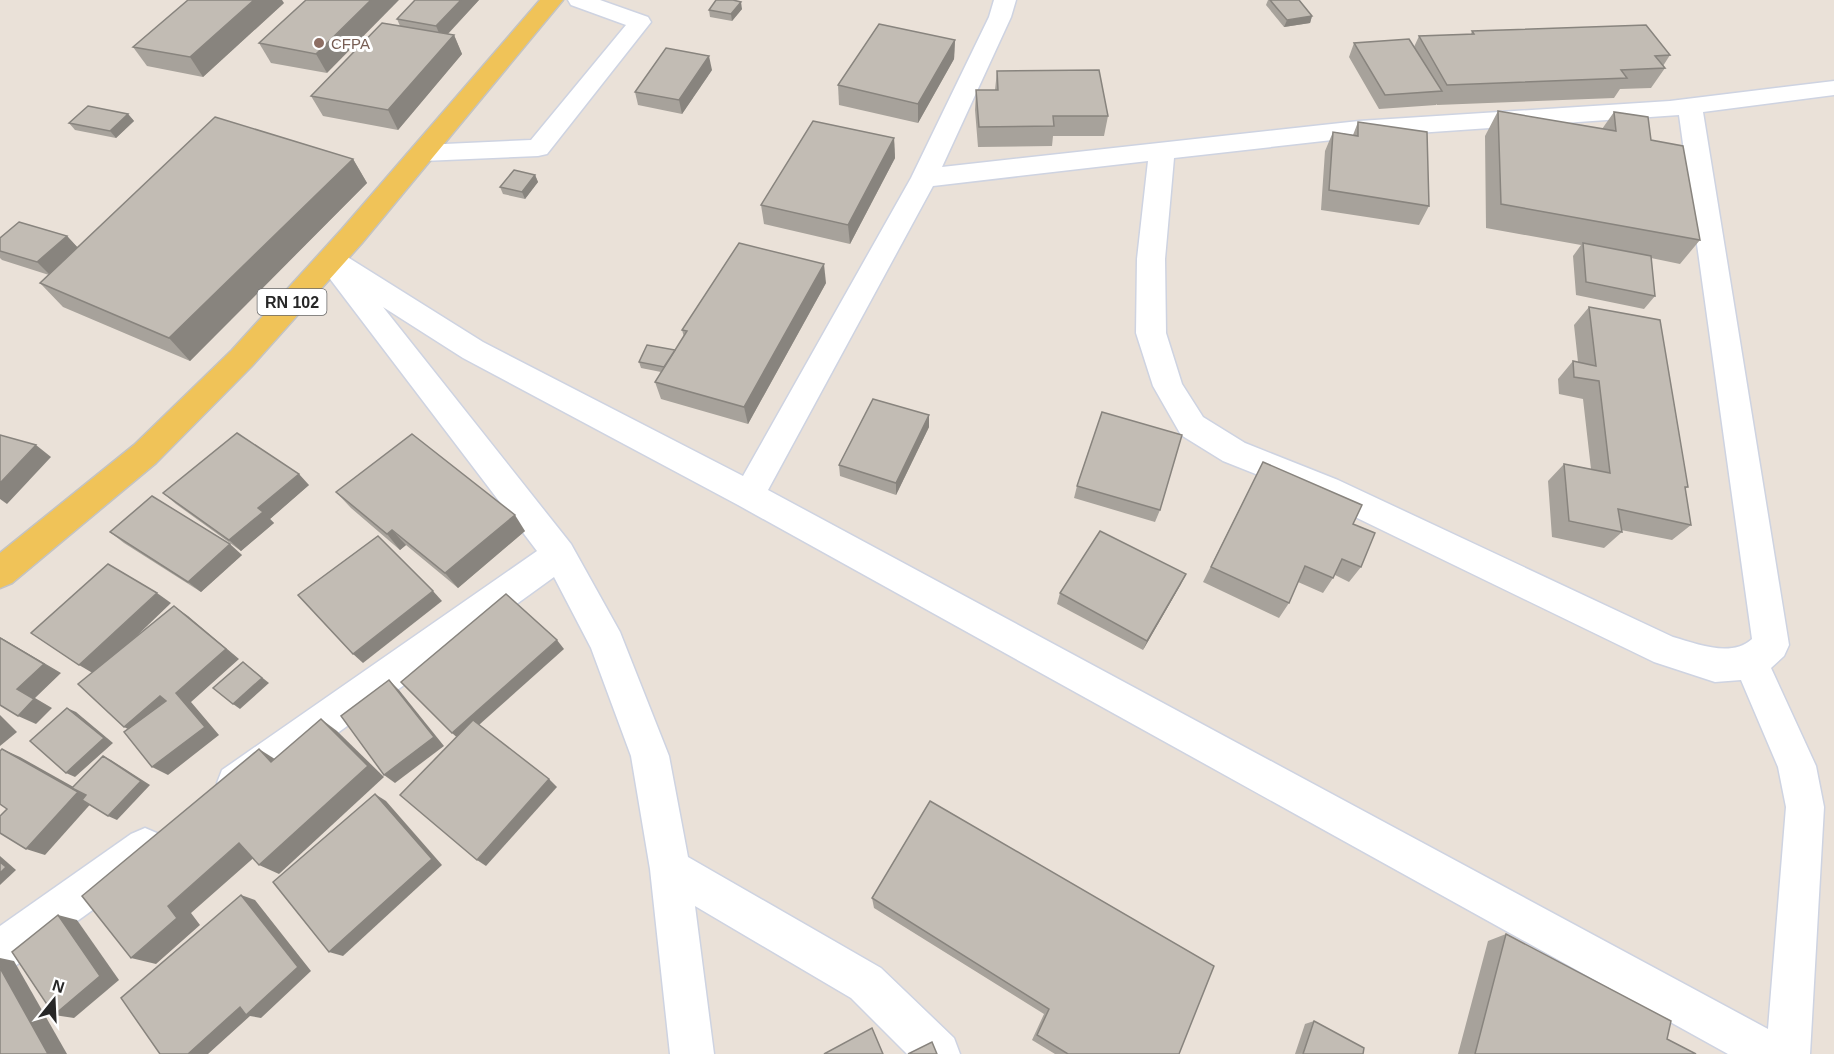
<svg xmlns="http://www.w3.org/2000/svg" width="1834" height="1054" font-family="Arial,sans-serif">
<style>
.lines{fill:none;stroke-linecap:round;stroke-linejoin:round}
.minor-casing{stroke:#ced3e1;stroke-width:3}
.major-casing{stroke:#c3c3c3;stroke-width:3}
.minor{fill:#fff;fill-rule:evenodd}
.major{fill:#f0c358;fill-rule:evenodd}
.wall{fill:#a7a29b}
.shaded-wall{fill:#88847e}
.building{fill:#c2bcb4;stroke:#88847e;stroke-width:1.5}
.education-dot{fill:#8d6e63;stroke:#fff;stroke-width:2}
.labels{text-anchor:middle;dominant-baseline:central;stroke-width:6;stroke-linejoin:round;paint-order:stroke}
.far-education-label{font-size:15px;fill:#785e54;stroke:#fff;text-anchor:start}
.shield{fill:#fff;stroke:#686868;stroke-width:1.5}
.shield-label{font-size:16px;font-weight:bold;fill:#272727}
</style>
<rect width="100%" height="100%" fill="#eae1d8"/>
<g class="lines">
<defs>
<g id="minor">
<path d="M568,0H600L648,17L651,22L547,154L538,156L423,161L414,159L410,153L414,147L423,145L531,140L626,25L571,5Z"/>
<path d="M994,0H1016L1011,17L942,167L1359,121L1670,101L1834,81V95L1703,112L1789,645L1784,656L1771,668L1816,766L1824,807L1810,1054H1728L738,505L463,358L383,307L571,544L620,632L669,756L688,857L881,968L954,1038L960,1054H907L851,998L695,906L714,1054H670L650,869L631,756L591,648L554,577L250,796L236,802L222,796L217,783L222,770L537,551L321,267L317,260L321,253L331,250L341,253L483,342L743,476L911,178L989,17ZM1679,115L1752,639C1731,658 1698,644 1673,637L1338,480L1245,443L1203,417L1182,384L1166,333L1165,259L1174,158L1359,137ZM1148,161L1137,259L1136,333L1153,386L1181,435L1223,461L1316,498L1654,662L1715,682L1741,680L1778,767L1786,807L1768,1029L768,490L933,186Z"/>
<path d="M145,828L159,834L165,848L159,862L15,966L0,972V926L131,834Z"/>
</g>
<path id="major" d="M540,0H563L362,243L252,366L156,463L12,583L0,588V553L134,445L232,350L342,229Z"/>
</defs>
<use href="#minor" class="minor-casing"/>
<use href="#major" class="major-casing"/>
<use href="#minor" class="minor"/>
<use href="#major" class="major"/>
</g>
<g class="wall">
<path d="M306,0L327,73L271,63L259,43Z"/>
<path d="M415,0H479L448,34L454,35L462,54L398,130L323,116L311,96L400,26L397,19Z"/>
<path d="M1268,0H1299L1312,16L1310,23L1284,27L1266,5Z"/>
<path d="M284,3L203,77L147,66L133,47Z"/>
<path d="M742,9L732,21L710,17L709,10Z"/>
<path d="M1472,31L1670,55L1663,66L1665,68L1651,88L1620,89L1614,98L1437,105L1436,104V105L1379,109L1349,57L1354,43L1414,47L1419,36L1471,34Z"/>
<path d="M955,40L954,59L918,123L839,105L838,85Z"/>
<path d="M712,70L682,114L638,105L635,92Z"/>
<path d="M997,71L1108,116L1104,136H1053L1052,146L978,147L975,110L976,90H995Z"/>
<path d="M1498,111L1602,129L1614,112L1651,140L1700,240L1680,264L1651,258L1655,296L1644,309L1576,295L1573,256L1581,245L1486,228L1485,136Z"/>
<path d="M128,114L134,121L116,138L75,130L69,123Z"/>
<path d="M1358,122L1429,206L1419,225L1321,210L1325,151L1333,132L1353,135Z"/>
<path d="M894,138L895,158L850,244L764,224L761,205Z"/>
<path d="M353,159L367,183L190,361L63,307L40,283L49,275L2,260L0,258V238L67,236L78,248Z"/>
<path d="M535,175L538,182L525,199L503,194L500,187Z"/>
<path d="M826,283L748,424L661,399L655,382L661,372L641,368L639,362L675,350L684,337L682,330Z"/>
<path d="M1589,307L1688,487L1685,489L1691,525L1672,540L1621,530L1622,532L1604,548L1552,537L1548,481L1564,464L1591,469L1583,399L1559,394L1558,379L1573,361L1578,362L1574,325Z"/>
<path d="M929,415V427L896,495L840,476L839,465Z"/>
<path d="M1263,462L1353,524L1361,567L1349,582L1335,575L1323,593L1298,582L1289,603L1279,618L1203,582Z"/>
<path d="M309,485L270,519L274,523L241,551L176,504L163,493Z"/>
<path d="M1077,486L1160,510L1155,522L1074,498Z"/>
<path d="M336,492L525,531L458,588L406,545L400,550L351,508Z"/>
<path d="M110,532L242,555L201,592L124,543Z"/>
<path d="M1181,584L1143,650L1057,604L1060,593Z"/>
<path d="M872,898L1179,1054H1055L1032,1040L1044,1014L874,908Z"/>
<path d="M1506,934L1667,1039L1696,1054H1458L1488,941Z"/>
<path d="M1314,1021L1363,1054H1295L1305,1024Z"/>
</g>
<g class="shaded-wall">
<path d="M254,0H282L284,3L203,77L190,57Z"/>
<path d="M371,0H399L327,73L316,54Z"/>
<path d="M461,0H479L442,40L436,26Z"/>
<path d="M741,2L742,9L732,21L731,14Z"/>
<path d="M1312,16L1310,23L1284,27L1287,20Z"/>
<path d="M454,35L462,54L398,130L388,110Z"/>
<path d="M955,40L954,59L918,123V104Z"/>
<path d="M709,56L712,70L682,114L679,100Z"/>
<path d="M128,114L134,121L116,138L110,131Z"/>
<path d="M894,138L895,158L850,244L848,225Z"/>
<path d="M353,159L367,183L190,361L169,338Z"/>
<path d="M535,175L538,182L525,199L522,192Z"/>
<path d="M67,236L79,249L50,275L37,262Z"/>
<path d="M824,264L826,283L748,424L744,407Z"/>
<path d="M929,415V427L896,495V483Z"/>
<path d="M36,445L51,457L7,504L0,499V483Z"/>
<path d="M299,474L309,485L270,519L274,523L241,551L229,540L258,508Z"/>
<path d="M515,515L525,531L458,588L445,573Z"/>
<path d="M392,530L406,545L400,550L387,534Z"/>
<path d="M230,544L242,555L201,592L188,582Z"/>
<path d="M1186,574L1181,584L1143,650L1147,641Z"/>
<path d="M433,591L442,601L363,663L353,654Z"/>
<path d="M157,593L171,603L96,675L79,665Z"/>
<path d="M174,606L188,616L239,659L191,702L219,735L168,775L152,767L176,693Z"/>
<path d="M0,637L61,673L35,698L52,708L36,724L18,716L17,689Z"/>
<path d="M557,640L564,649L461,741L452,733Z"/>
<path d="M243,662L269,683L240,709L233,704Z"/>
<path d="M389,680L399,690L444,746L395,783L384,775Z"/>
<path d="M160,696L175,705L140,735L124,727Z"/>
<path d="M67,708L76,712L113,743L75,777L66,773Z"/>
<path d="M0,715L17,732L0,746Z"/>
<path d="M321,719L337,731L384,777L279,874L259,865Z"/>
<path d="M2,749L20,757L95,799L45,855L26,849Z"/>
<path d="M259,749L278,761L271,762Z"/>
<path d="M103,756L111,760L150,785L117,820L108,816Z"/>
<path d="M549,779L557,787L486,866L477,860Z"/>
<path d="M375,794L386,801L442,865L343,956L329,952Z"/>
<path d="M239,843L259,853L191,913L200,925L156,964L131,958L168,906Z"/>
<path d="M0,856L16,870L0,885Z"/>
<path d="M241,895L255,900L311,971L261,1018L250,1016L208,1054H188Z"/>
<path d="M58,915L77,920L119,980L74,1018L54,1015Z"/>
<path d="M0,958L14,961L67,1054H48L0,968Z"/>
</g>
<g class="building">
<path d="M188,0H254L190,57L133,47Z"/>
<path d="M306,0H371L316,54L259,43Z"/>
<path d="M415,0H461L436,26L397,19Z"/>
<path d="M716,0H733L741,2L731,14L709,10Z"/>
<path d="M1270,0H1299L1312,16L1287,20Z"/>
<path d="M382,23L454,35L388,110L311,96Z"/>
<path d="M879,24L955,40L918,104L838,85Z"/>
<path d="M1646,25L1670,55L1655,56L1665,68L1621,70L1627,78L1447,85L1419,36L1474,34L1472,31Z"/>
<path d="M1409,39L1442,91L1385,95L1354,43Z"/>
<path d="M666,48L709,56L679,100L635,92Z"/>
<path d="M1099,70L1108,116H1053L1054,126L979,127L976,90H998L997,71Z"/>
<path d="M88,106L128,114L110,131L69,123Z"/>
<path d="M1498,111L1616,131L1614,112L1648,117L1651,140L1683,146L1700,240L1501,204Z"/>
<path d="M215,117L353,159L169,338L40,283Z"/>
<path d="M813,121L894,138L848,225L761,205Z"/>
<path d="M1358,122L1427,132L1429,206L1329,190L1333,132L1358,136Z"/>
<path d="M514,170L535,175L522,192L500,187Z"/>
<path d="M19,222L67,236L37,262L0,251V238Z"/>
<path d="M739,243L824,264L744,407L655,382L687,331L682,330Z"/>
<path d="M1583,243L1651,256L1655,296L1586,282Z"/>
<path d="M1589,307L1660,320L1688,487H1685L1691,525L1618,509L1622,532L1569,521L1564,464L1610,473L1599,381L1574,377L1573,361L1596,366Z"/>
<path d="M647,345L675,350L664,367L639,362Z"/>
<path d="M873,399L929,415L896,483L839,465Z"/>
<path d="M1102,412L1182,435L1160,510L1077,486Z"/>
<path d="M237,433L299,474L258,508L263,512L229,540L163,493Z"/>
<path d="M412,434L515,515L445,573L392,530L387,534L336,492Z"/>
<path d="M0,435L36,445L0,483Z"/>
<path d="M1263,462L1362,505L1353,524L1375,533L1361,567L1342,559L1333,578L1305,566L1289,603L1211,567Z"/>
<path d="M152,496L230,544L188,582L110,532Z"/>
<path d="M1100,531L1186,574L1147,641L1060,593Z"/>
<path d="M378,536L433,591L353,654L298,595Z"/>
<path d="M108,564L157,593L79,665L31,633Z"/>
<path d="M506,594L557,640L452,733L401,682Z"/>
<path d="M174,606L226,649L176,693L205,727L152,767L124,732L166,701L160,696L124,727L78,684Z"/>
<path d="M0,638L44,664L17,689L34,699L18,716L0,705Z"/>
<path d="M243,662L262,678L233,704L213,688Z"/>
<path d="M389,680L434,737L384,775L341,716Z"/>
<path d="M67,708L104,738L66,773L30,741Z"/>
<path d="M321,719L368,766L259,865L239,843L168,906L177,918L131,958L82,896L259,749L271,762Z"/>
<path d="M473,720L549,779L477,860L400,795Z"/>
<path d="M2,749L78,792L26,849L0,833V816L7,809L0,804V751Z"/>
<path d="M103,756L141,781L108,816L82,800L86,795L72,788Z"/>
<path d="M375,794L432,859L329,952L273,882Z"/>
<path d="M930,801L1214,966L1179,1054H1068L1037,1035L1049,1009L872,898Z"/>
<path d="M0,862L6,867L0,873Z"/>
<path d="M241,895L298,967L246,1015L240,1007L188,1054H160L121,998Z"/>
<path d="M58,915L100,976L54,1015L12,952Z"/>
<path d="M1506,934L1671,1021L1667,1039L1696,1054H1475Z"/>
<path d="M0,968L48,1054H0Z"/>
<path d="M1314,1021L1364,1048L1363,1054H1303Z"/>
<path d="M872,1028L883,1054H824Z"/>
<path d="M932,1042L937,1054H908Z"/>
</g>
<circle class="education-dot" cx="319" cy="43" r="6"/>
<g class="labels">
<g class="far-education-label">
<text x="331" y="43">CFPA</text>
</g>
<rect class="shield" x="257.5" y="289" width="69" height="26" rx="4.5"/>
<g class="shield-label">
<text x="292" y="302">RN 102</text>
</g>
</g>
<g transform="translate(54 1000) rotate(18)" stroke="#ffffff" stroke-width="4.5" paint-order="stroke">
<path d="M0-4.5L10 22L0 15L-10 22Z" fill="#272727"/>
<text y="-9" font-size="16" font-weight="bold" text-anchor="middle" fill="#272727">N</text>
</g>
</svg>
